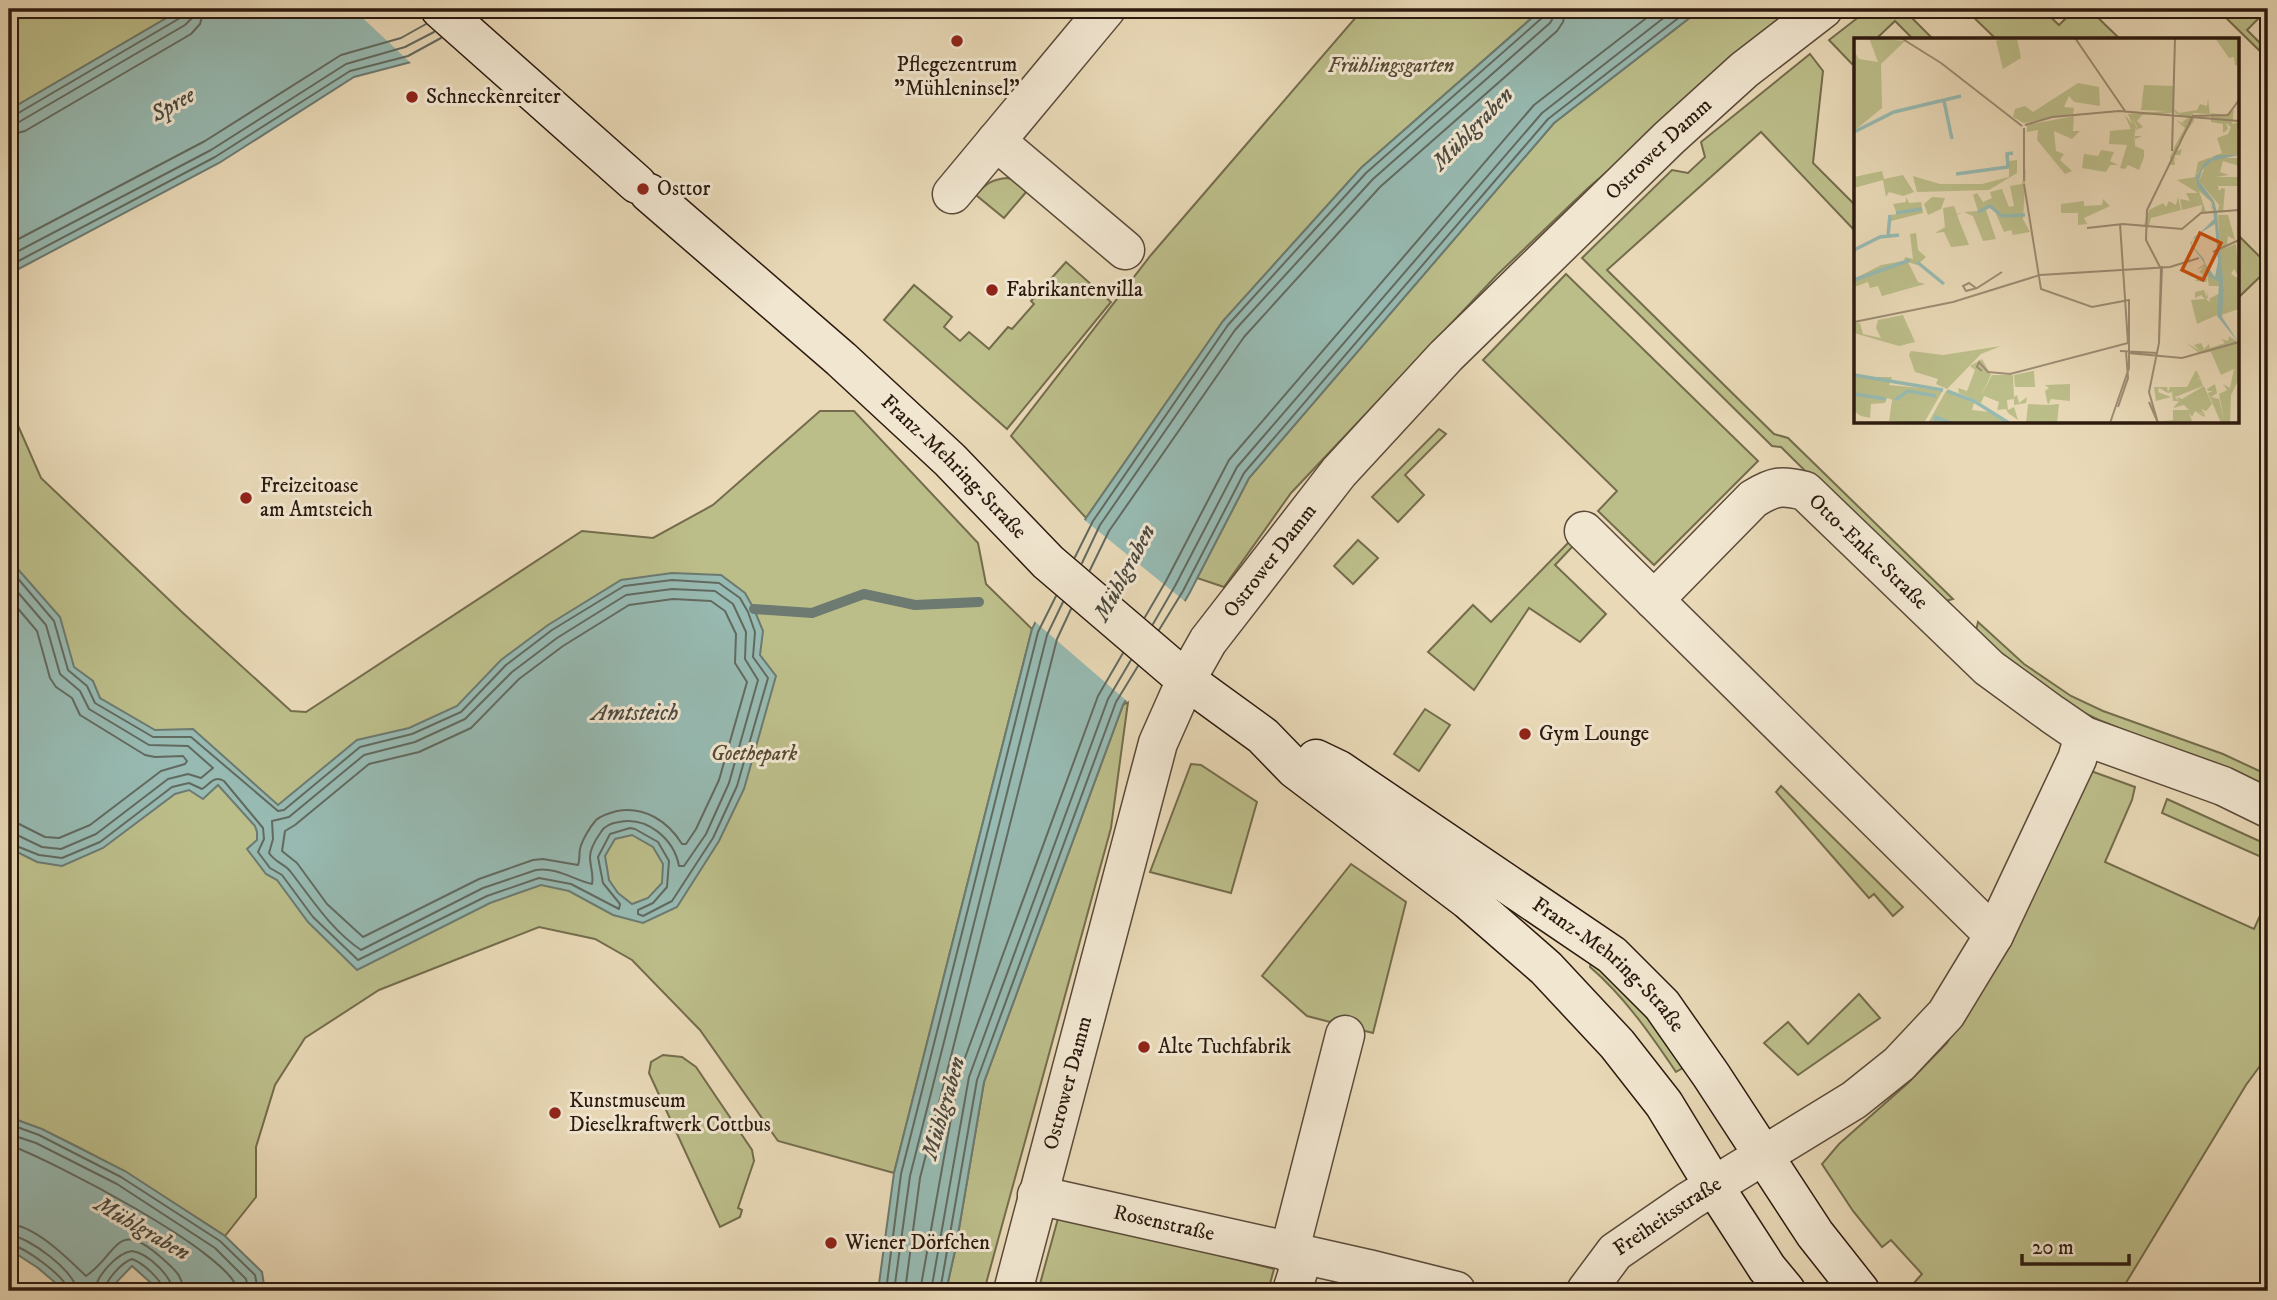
<svg xmlns="http://www.w3.org/2000/svg" width="2277" height="1300" font-family="'IM FELL DW Pica',serif">
<style>
.green{fill:#bcbe8a;stroke:#746c4c;stroke-width:2}
.water{fill:#97bab2;stroke:#6c7a71;stroke-width:2;fill-rule:evenodd}
.pier{fill:#e9d9b7}
.lines{fill:none;stroke-linecap:round;stroke-linejoin:round}
.shore{stroke:#626a60;stroke-width:2}
.stream{stroke:#6c7a71;stroke-width:10}
.street-casing{stroke:#5b4a39;stroke-width:41}
.secondary-casing{stroke:#2c1a0f;stroke-width:41}
.street{stroke:#f1e6d0;stroke-width:38}
.secondary{stroke:#f1e6d0;stroke-width:38}
.poi-dot{fill:#8f2418;stroke:#f1e6d0;stroke-width:2.5}
.labels{text-anchor:middle;dominant-baseline:central;stroke-width:6;stroke-linejoin:round;paint-order:stroke}
.poi-label{font-size:21px;fill:#2c1a0f;stroke:#f1e6d0;text-anchor:start}
.park-label{font-size:21px;font-style:italic;fill:#574b34;stroke:#f1e6d0}
.street-label{font-size:21px;fill:#2c1a0f;stroke:#f1e6d0}
.water-label{font-size:23px;font-style:italic;fill:#4c4a40;stroke:#f1e6d0}
.inset-river{fill:none;stroke:#97bab2;stroke-width:3.5}
.inset-road{fill:none;stroke:#9d8d74;stroke-width:2}
.view{fill:#cc500c;fill-opacity:0.15;stroke:#cc500c;stroke-width:3.5}
.inset-edge{fill:none;stroke:#2c1a0f;stroke-width:3.5}
</style>
<rect width="100%" height="100%" fill="#e9d9b7"/>
<filter id="stains"><feTurbulence type="fractalNoise" baseFrequency=".00286" numOctaves="4"/><feColorMatrix values="0 0 0 0 .2 0 0 0 0 .09 0 0 0 0 .02 0 0 0 .5 -.17"/></filter>
<radialGradient id="worn" r=".72"><stop offset=".6" stop-color="#630" stop-opacity="0"/><stop offset="1" stop-color="#630" stop-opacity=".3"/></radialGradient>
<g class="green">
<path d="M9,9H182L9,110Z"/>
<path d="M1363,9H1542L1361,168L1223,321L1086,518L1011,436L1151,255Z"/>
<path d="M1701,9H1797L1588,188L1497,275L1291,493L1224,587L1197,578L1249,478L1554,123Z"/>
<path d="M1869,9H1903L1934,40H1914L1895,21L1875,40H1855V60L1852,64L1829,40Z"/>
<path d="M1965,9H2042L2059,25L2075,9H2089L2121,40H1997Z"/>
<path d="M2217,9H2264L2266,11L2247,30L2268,51V59Z"/>
<path d="M1810,54L1823,71L1813,163L1855,205V231L1761,132L1607,270L1774,434L1788,438L1953,599L1939,603L1781,447L1772,446L1582,258L1672,170L1688,173L1705,157L1701,142Z"/>
<path d="M1008,178L1016,181L1027,191L1004,218L976,195C986,183 993,179 1008,178Z"/>
<path d="M2237,234L2268,265V269L2239,297L2237,295Z"/>
<path d="M1066,262L1111,302L1007,429L884,320L914,285L952,317L944,327L960,341L969,332L989,349L1008,327L1012,329L1034,304L1031,301Z"/>
<path d="M1566,274L1758,461L1654,565L1598,511L1617,491L1483,360Z"/>
<path d="M9,405L41,478L183,613L291,711L306,712L582,531L653,538L713,505L820,411H854L978,543L986,584L1032,629L894,1173L778,1141L700,1030L632,960L595,939L539,927L379,990L305,1038L275,1085L256,1147V1197L225,1236C155,1191 87,1145 9,1117Z"/>
<path d="M1439,429L1446,434L1405,475L1424,495L1398,522L1372,497Z"/>
<path d="M1358,540L1378,558L1353,584L1334,566Z"/>
<path d="M1569,542L1573,546L1555,565L1606,614L1580,642L1529,608L1474,690L1428,652L1473,605L1491,622Z"/>
<path d="M1978,622L2024,664L2071,696L2103,711L2223,754L2268,775V790L2220,768L2099,720L2059,701L1975,635Z"/>
<path d="M1128,702L1111,828L984,1291H946L956,1246L984,1082L1123,705Z"/>
<path d="M1425,709L1450,725L1419,771L1394,754Z"/>
<path d="M1191,764L1201,765L1257,802L1231,893L1150,872Z"/>
<path d="M2091,771L2135,787L2132,800L2105,862L2254,929L2268,898V1055L2246,1085L2121,1291H1920L1913,1284L1922,1274L1891,1240L1882,1247L1853,1211L1822,1164L1839,1144L1908,1083L1947,1043L2037,886Z"/>
<path d="M1781,786L1903,907L1893,916L1874,894L1869,898L1776,792Z"/>
<path d="M2167,799L2268,845V860L2162,813Z"/>
<path d="M1351,864L1406,902L1373,1033L1307,1016L1262,976Z"/>
<path d="M1591,963H1594L1654,1023L1686,1066L1676,1072C1651,1035 1624,996 1590,967Z"/>
<path d="M1859,994L1880,1018L1798,1075L1764,1043L1788,1022L1808,1044Z"/>
<path d="M663,1055L682,1057L696,1067L752,1150L754,1161L738,1208L742,1210L740,1217L720,1227L649,1073L651,1062Z"/>
<path d="M1059,1215L1274,1269L1268,1291H1038Z"/>
</g>
<g class="water">
<path d="M182,9H511L411,62L354,77L219,163L9,274V110Z"/>
<path d="M1542,9H1701L1554,123L1249,478L1189,594L1123,705L984,1082L956,1246L946,1291H878L894,1173L1032,629L1086,518L1223,321L1361,168Z"/>
<path d="M9,559L60,617L74,667L93,681L100,698L155,730L193,729L278,805L357,740L409,728L457,706L501,660L548,625L621,580L672,573L721,575L745,593L754,609L763,631L760,655L776,676L744,789L719,841L677,907L643,923L613,915L569,891L541,885L490,903L357,970L308,922L277,880L266,874L247,849L257,840V832L255,826L218,785L203,799L189,790L175,794L103,848L62,866L37,862L9,848ZM632,835L653,847L663,864L662,883L648,898L632,904L618,893L609,880L605,856L615,839Z"/>
<path d="M9,1117L42,1129L125,1171L225,1236L262,1272L265,1291H160L132,1266L108,1291H65L38,1268L9,1249Z"/>
</g>
<g class="pier">
<path d="M353,9H515L513,12L413,65Z"/>
<path d="M1082,518L1187,603L1128,702L1033,620Z"/>
</g>
<g class="lines">
<g class="shore">
<path d="M9,116L15,115L180,18L184,14V9"/>
<path d="M9,125L19,122L185,25L192,18L193,9"/>
<path d="M9,135L25,131L191,34L200,24L204,9"/>
<path d="M9,244L205,141L341,55L401,38L426,24"/>
<path d="M9,256L211,150L346,64L405,47L434,32"/>
<path d="M9,266L215,157L350,71L408,56L441,38"/>
<path d="M1075,557L1093,521L1228,325L1366,173L1543,17L1546,9"/>
<path d="M1082,563L1100,525L1235,330L1373,179L1550,23L1554,16L1555,9"/>
<path d="M9,568L54,621L68,670L87,686L95,703L153,737H191L278,811L284,810L360,747L412,734L461,712L506,665L552,630L624,586L672,580L719,583L740,598L748,612L755,632L753,657L768,678L737,786L713,838L672,901L643,916L638,914V910L653,903L667,887L669,861L658,842L635,829L630,828L610,834L598,857L603,883L620,904L619,909L571,884L539,878L487,896L358,960L313,917L282,875L270,868L258,852L264,839L263,828L224,781C214,775 210,784 202,789L189,783L172,787L100,842L62,858L39,855L9,843"/>
<path d="M1090,570L1109,531L1244,337L1380,187L1557,31L1563,22L1566,9"/>
<path d="M9,582L46,625L60,674L80,691L89,709L149,745L188,746L213,768L201,778L188,774L168,779L96,834L61,849L42,847L17,835L9,834"/>
<path d="M672,589L715,591L733,604L746,632L745,659L758,680L729,783L706,834L684,866H679C674,839 647,816 619,822C611,823 605,825 601,832C596,839 590,848 590,857C590,866 594,875 592,884C574,880 557,867 536,870L483,888L361,950C331,930 312,899 290,871C284,864 275,862 269,853L273,839L272,821L289,817L364,755L415,742L465,719L512,672L557,638L626,595Z"/>
<path d="M9,598L37,631L50,678L56,687L72,698L80,715L145,755L155,757L183,756L187,761L185,764L161,771L90,825L59,838L45,837L19,824L9,823"/>
<path d="M673,599L711,601L725,611L736,634L735,663L747,682L719,780L696,829L686,844H682C668,821 644,806 617,811C609,813 602,815 596,820C590,827 582,840 580,849C579,855 580,860 578,865L543,859L533,860L479,879L363,937L327,904L297,863L282,851L285,831L295,825L369,764L419,752L471,728L519,679L563,646L629,605Z"/>
<path d="M1145,617L1166,581L1229,460L1534,105L1658,9"/>
<path d="M1153,624L1175,586L1237,467L1542,113L1675,9"/>
<path d="M1159,630L1183,591L1244,473L1548,119L1690,9"/>
<path d="M9,1124L39,1135L121,1177L220,1241L255,1275L258,1291"/>
<path d="M9,1134L36,1143L117,1184L215,1248L246,1279L249,1291"/>
<path d="M9,1145C49,1159 232,1253 238,1291"/>
<path d="M9,1224C36,1226 67,1258 86,1276C119,1253 116,1216 164,1260C174,1269 183,1276 183,1291"/>
<path d="M9,1235C28,1236 76,1272 77,1291"/>
<path d="M9,1244C23,1246 67,1277 68,1291"/>
<path d="M95,1291C96,1276 117,1253 132,1251C147,1253 171,1275 173,1291"/>
<path d="M104,1291C106,1280 121,1263 132,1259C143,1263 162,1280 164,1291"/>
<path d="M886,1291L901,1174L1038,632L1056,596"/>
<path d="M894,1291L910,1176L1047,635L1063,602"/>
<path d="M905,1291L920,1178L1057,639L1071,609"/>
<path d="M920,1291L959,1074L1098,696L1123,653"/>
<path d="M931,1291L969,1077L1108,699L1131,660"/>
<path d="M940,1291L977,1080L1116,702L1138,666"/>
</g>
<path class="stream" d="M754,609L812,613L864,594L915,605L979,602"/>
<defs>
<g id="street">
<path d="M996,141L1125,250"/>
<path d="M952,194L1106,9"/>
<path d="M1584,531L1994,935"/>
<path id="s1" d="M1654,600L1753,499C1774,486 1781,485 1805,491L1989,668L2052,714L2084,736L2223,786L2268,808"/>
<path id="s2" d="M1037,1195L1368,1269L1456,1291"/>
<path d="M1289,1253L1345,1035"/>
<path id="s3" d="M1013,1291L1158,743L1186,680L1208,641L1339,472L1446,356L1669,138L1744,70L1823,9"/>
<path d="M1292,1291L1303,1256"/>
<path id="s4" d="M1586,1291L1615,1252L1689,1201L1854,1100L1899,1064L1946,1014L1994,935L2077,759L2084,736"/>
</g>
<g id="secondary">
<path d="M440,9L637,184"/>
<path id="s5" d="M649,193L841,359L950,460L1048,562L1186,680L1263,736L1295,769L1468,900L1546,968L1617,1044L1664,1104L1714,1186L1767,1268L1786,1291"/>
<path id="s6" d="M1316,759L1339,770L1612,955L1662,1005L1711,1075L1815,1234L1860,1291"/>
</g>
</defs>
<use href="#street" class="street-casing"/>
<use href="#secondary" class="secondary-casing"/>
<use href="#street" class="street"/>
<use href="#secondary" class="secondary"/>
</g>
<g class="poi-dot">
<circle cx="957" cy="41" r="7"/>
<circle cx="412" cy="97" r="7"/>
<circle cx="643" cy="189" r="7"/>
<circle cx="992" cy="290" r="7"/>
<circle cx="246" cy="498" r="7"/>
<circle cx="1525" cy="734" r="7"/>
<circle cx="1144" cy="1047" r="7"/>
<circle cx="555" cy="1113" r="7"/>
<circle cx="831" cy="1243" r="7"/>
</g>
<g class="labels">
<g class="poi-label">
<text x="957" y="65" text-anchor="middle">Pflegezentrum<tspan x="957" dy="24">"Mühleninsel"</tspan></text>
<text x="426" y="97">Schneckenreiter</text>
<text x="657" y="189">Osttor</text>
<text x="1006" y="290">Fabrikantenvilla</text>
<text x="260" y="486">Freizeitoase<tspan x="260" dy="24">am Amtsteich</tspan></text>
<text x="1539" y="734">Gym Lounge</text>
<text x="1158" y="1047">Alte Tuchfabrik</text>
<text x="569" y="1101">Kunstmuseum<tspan x="569" dy="24">Dieselkraftwerk Cottbus</tspan></text>
<text x="845" y="1243">Wiener Dörfchen</text>
</g>
<g class="park-label">
<text x="1391" y="66">Frühlingsgarten</text>
<text x="754" y="754">Goethepark</text>
</g>
<g class="street-label">
<text stroke="none"><textPath href="#s3" startOffset="1349">Ostrower Damm</textPath></text>
<text stroke="none"><textPath href="#s5" startOffset="410">Franz-Mehring-Straße</textPath></text>
<text stroke="none"><textPath href="#s1" startOffset="284">Otto-Enke-Straße</textPath></text>
<text stroke="none"><textPath href="#s3" startOffset="782">Ostrower Damm</textPath></text>
<text stroke="none"><textPath href="#s6" startOffset="359">Franz-Mehring-Straße</textPath></text>
<text stroke="none"><textPath href="#s3" startOffset="215">Ostrower Damm</textPath></text>
<text stroke="none"><textPath href="#s4" startOffset="112">Freiheitsstraße</textPath></text>
<text stroke="none"><textPath href="#s2" startOffset="130">Rosenstraße</textPath></text>
</g>
<g class="water-label">
<text transform="translate(173 105) rotate(-30)">Spree</text>
<text transform="translate(1473 129) rotate(-46)">Mühlgraben</text>
<text transform="translate(1125 573) rotate(-62)">Mühlgraben</text>
<text x="635" y="713">Amtsteich</text>
<text transform="translate(944 1108) rotate(-74)">Mühlgraben</text>
<text transform="translate(142 1229) rotate(30)">Mühlgraben</text>
</g>
</g>
<g transform="translate(1854 38)">
<rect width="385" height="385" fill="#e9d9b7"/>
<path d="M15,0L51,3L27,26L28,70L0,93V13L5,21L24,24ZM150,0H163L167,20L149,31L142,3ZM361,0L385,1V28L381,27L380,19L375,20ZM224,45L245,49L246,68L220,64L215,58L210,69L220,70L219,76L170,85L159,79L161,71L171,68L179,74ZM290,47L319,48V73L317,75L288,77L283,83L289,89L282,92L283,88L277,77L282,88L279,108L281,98H288L281,101V108L290,112V119L285,132L274,127L271,131L266,130L273,107L255,106L256,93L277,91L270,76L279,87L274,76L313,73L287,72ZM354,61L356,76L339,75L340,83L323,107V113L328,111L326,117H318L324,122L320,120L321,127H317L316,119L322,106L331,90L322,82L332,87L328,84L334,80L321,75L320,71L325,75L343,72L346,66L353,68ZM380,72L378,86L385,84V117L358,119L343,136L346,152L357,162L360,169V174L357,164L345,153L352,174L358,173L356,165L358,170V174L347,175L348,167L328,172L326,161L336,163L332,155H344L323,142L341,139L344,124L368,115L363,100L374,96L377,89L372,85L374,91L369,95V86L357,84V75L371,77ZM220,78L219,93H226L218,101L200,93L202,113L210,116L206,122L218,133L211,136L183,102L184,92L173,94V87ZM247,112L260,114L256,123L264,127H256L252,134L228,130L230,116L244,118ZM363,120H385V128L369,123L366,134L375,137L362,139H385V148H364L365,153L368,150L371,151L369,174H364L365,167L345,143L351,128ZM163,122V135L135,152L63,154L59,138L86,146H128L155,139V123ZM172,130L169,181L176,194L159,197L157,192L150,194L139,169H131L142,201L129,203L119,178L110,174L124,173L119,157L123,155L129,164L138,160L136,154L148,151L155,169L160,168L156,148L168,146ZM28,133L30,141L49,137L60,154L49,158L35,154L32,159L29,142L0,150V139ZM52,159L55,165L67,164L69,175L37,183V177L43,176L39,166L52,164ZM78,159L91,160L87,171L74,177L70,166ZM324,159L327,172L297,180L295,188L290,187L295,172L309,165L312,169L315,163L322,167ZM249,161L256,168L230,180L233,186L224,187V175H207V166L230,163V168L248,167ZM100,168L103,176L109,174L103,177L115,207L97,209L90,194L81,195L91,189L89,170ZM364,177H374L381,202L374,198L373,207L366,210ZM62,195L64,212L72,219L63,227L54,224L64,244L71,246L28,258L24,248L16,250L14,244L0,249V241L27,227L50,223L51,219L59,221L56,196ZM382,206L385,239L380,231L377,236L385,241V271L367,277L370,252L366,212ZM348,220L353,229L355,238L365,244L367,251L363,277L343,286L337,262L351,261L347,257L341,260V254L350,252L353,260L354,253V260L352,261L357,265L355,261L366,255L365,248H355L353,237L345,240H353V244L341,243L345,239L350,237L345,234L350,229L342,232L350,226ZM49,277L61,304L45,308L0,295V284L6,285L9,296L27,300L22,290L24,282ZM375,298L385,305V341L377,357L376,385H367L354,355L359,353H354L353,351L361,346L363,355L357,359L365,361L370,382L365,356L373,352L369,346L376,350L380,331L367,337L357,314L345,315L331,304L346,313L340,307L347,305L350,311L355,306L356,310L371,305L367,301L374,303ZM147,308L127,316L93,351L82,346L84,341L61,334L55,317L57,313L89,317ZM128,321L137,337L127,358L138,337H159L160,359L163,357L165,365L173,359L172,365L160,367V361L153,362L154,372L160,369L164,382L154,375L152,371L143,372L145,364L130,358L127,365L105,355L104,350L113,353L121,332L116,328ZM188,331L180,333L181,349H161L160,337ZM342,332L346,339L342,343L346,340L349,348L321,359L325,363L323,359L328,361L350,348L358,366L352,373L347,371L351,376L342,372L351,377L350,379L341,373L338,379L335,375L338,383L334,385L304,384L319,382V372H335L330,367L319,370L325,363H319L318,354L314,355L305,350L304,354L317,359L302,363L300,349H313L314,354L316,349H333ZM0,335L7,339H38L35,347L89,352L70,385L35,383L38,362L50,366L33,360L31,365L17,366L16,380L7,378L1,374ZM216,346V363L197,361L194,367L205,366L203,385H172L174,366L194,367L191,353L195,350L191,347ZM92,353L127,367L120,365L118,372L136,374L153,385H74Z" fill="#bcbe8a"/>
<path d="M363,117H385L358,123L348,132L345,143L360,163L363,174L370,252L368,279L385,305L363,278L365,244L355,239L350,221L336,205L360,181L358,164L344,150L342,139L351,124ZM361,186L364,223L361,239L337,207L340,199Z" fill="#97bab2" fill-rule="evenodd"/>
<path class="inset-river" d="M90,63L98,101M0,94L40,74L107,58M102,136L154,129L153,116L159,115M124,174L136,168L148,178L171,177M42,175L68,171M34,198L36,177M0,212L26,199L45,197M63,224L90,246M0,242L56,222M0,337L89,352M93,353L120,363L155,385M0,356L32,361M41,362L54,353L82,358M81,385L82,379L96,385"/>
<path class="inset-road" d="M47,0L87,25L168,88M221,0L271,73M171,87L198,79L265,73L385,83M170,90V143M318,113L321,0M170,146L187,251L238,269L275,262V330L256,385M233,190L269,186L328,191L347,175L385,172M359,214L385,202M122,250L115,245L109,248L112,253L123,250L148,234M0,284L99,264L186,237L316,229L345,220M305,301L307,231L292,202L293,172L339,78L374,77L385,62M266,313L303,315M274,315L328,320L385,304M128,333L123,329L125,324L134,334L156,336L274,305L266,186M295,364L304,385M264,369L274,340L272,313M304,385L295,354L305,305L308,228"/>
<path class="view" d="M346,195L367,205L349,242L328,232Z"/>
<rect width="385" height="385" class="inset-edge"/>
</g>
<rect width="2277" height="1300" fill="none" stroke="#e9d9b7" stroke-width="35"/>
<rect x="10" y="10" width="2256" height="1279" fill="none" stroke="#2c1a0f" stroke-width="3.5"/>
<rect x="18" y="18" width="2242" height="1265" fill="none" stroke="#2c1a0f" stroke-width="2"/>
<path d="M2022 1254v10h107v-10" fill="none" stroke="#2c1a0f" stroke-width="3.5"/>
<text x="2032" y="1254" font-size="21" fill="#2c1a0f" stroke="#f1e6d0" stroke-width="5" paint-order="stroke">20 m</text>
<rect width="100%" height="100%" filter="url(#stains)"/>
<rect width="100%" height="100%" fill="url(#worn)"/>
</svg>
